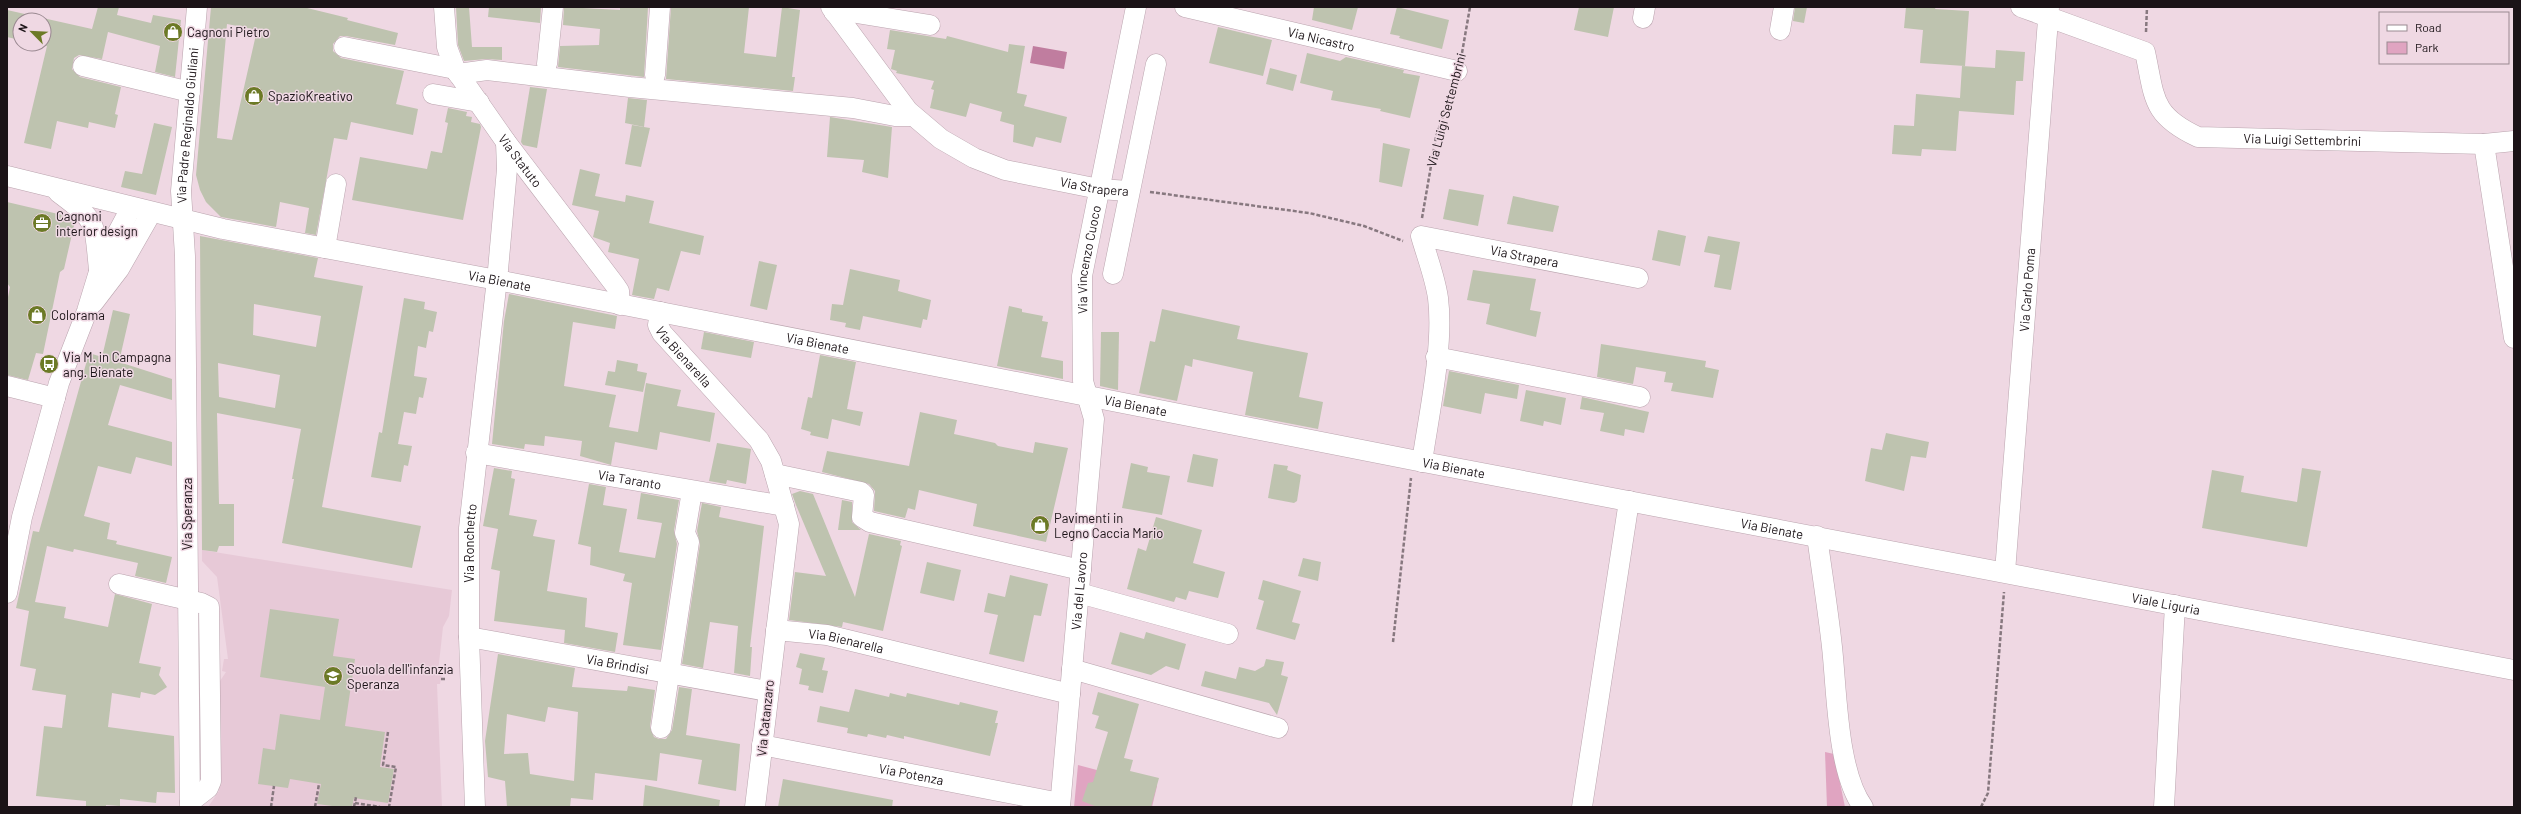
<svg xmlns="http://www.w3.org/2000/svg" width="2521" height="814" font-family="Barlow,sans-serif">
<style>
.built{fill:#e7c9d7}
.green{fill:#e0a4c1}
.water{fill:#c07d9f}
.building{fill:#bec3af;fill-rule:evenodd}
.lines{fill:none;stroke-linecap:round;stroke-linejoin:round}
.minor-casing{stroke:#baa4ae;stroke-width:21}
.path{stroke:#87787f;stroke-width:2.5;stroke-dasharray:4 2;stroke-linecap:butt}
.minor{stroke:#fff;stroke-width:20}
.labels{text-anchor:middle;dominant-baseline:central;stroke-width:3;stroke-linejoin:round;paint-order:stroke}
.poi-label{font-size:13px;fill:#1b1317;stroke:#efd8e3;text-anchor:start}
.street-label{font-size:13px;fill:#1b1317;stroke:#efd8e3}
</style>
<rect width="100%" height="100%" fill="#efd8e3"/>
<path class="built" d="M202,550L452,590L449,616L443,627L438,672L442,673L440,684H437L442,807H208L219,791L218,684L226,672L222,671L224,659H228L217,577L202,561Z"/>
<g class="green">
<path d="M1825,752L1834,754L1845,807H1827Z"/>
<path d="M1078,765L1157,786L1152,807H1074Z"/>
</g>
<path class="water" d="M1033,46L1067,52L1064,69L1030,63Z"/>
<g class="building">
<path d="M98,7H119L117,15L151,23L153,15L181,20L175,77L155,72L160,46L108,32L102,59L79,55L74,58L72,69L80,77L121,87L115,114L118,115L115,128L89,122L88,128L57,121L51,149L24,143L47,46L37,44H44V20H20V40L7,37V10L92,29Z"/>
<path d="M211,7H303L348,18L347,20L398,33L395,45L346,36H340L333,44V51L341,58L404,71L396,104L418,109L413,135L351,122L347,140L334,138L316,235L305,233L309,208L280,202L276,227L221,217L206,202L200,190L196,175ZM227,24L257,30L232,140L217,138Z"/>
<path d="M456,7H469L472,47H502V60L486,59L464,61L458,45Z"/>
<path d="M489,7H541L540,23L488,17Z"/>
<path d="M564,7L620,10V7H648L644,77L558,67L560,46L599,45L600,29L563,25Z"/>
<path d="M671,7H749L744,53L776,57L782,7L800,10L792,77H795L793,91L666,79Z"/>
<path d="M1314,7H1358L1352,30L1312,20Z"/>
<path d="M1397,7L1449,20L1442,49L1399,38L1400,36L1390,34Z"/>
<path d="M1579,7H1614L1608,37L1574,30Z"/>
<path d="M1795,7H1807L1804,23L1793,21Z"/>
<path d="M1906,7H1936L1935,9L1969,11L1965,66L1920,63L1923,30L1904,28Z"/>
<path d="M1218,27L1272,40L1263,76L1209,63Z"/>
<path d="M890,30L946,39L947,36L1008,52L1009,44L1025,46L1017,93L1027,95L1024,106L1067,117L1061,143L1036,137L1033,147L1013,142L1014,125L1000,121L1002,112L970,103L966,117L930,108L934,90L931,89L934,81L896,73L897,71L891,69L895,50L887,49Z"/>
<path d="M1996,50L2025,52L2023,81H2016L2014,115L1959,111L1956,151L1922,149L1921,156L1892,154L1894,125L1914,126L1916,94L1960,98L1962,66L1995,68Z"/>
<path d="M1307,53L1340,61L1346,57L1404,70L1403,73L1420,76L1410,118L1380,111L1381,109L1331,100L1333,91L1300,83Z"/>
<path d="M1270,68L1297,75L1293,91L1266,84Z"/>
<path d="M530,87L547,89L537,148L523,145L521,142Z"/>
<path d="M628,98L647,100L644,127L625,123Z"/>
<path d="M448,108L467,112L466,116L472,117L471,122L480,124L481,127L463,220L352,200L360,157L427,169L431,151L442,153L448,123L445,122Z"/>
<path d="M830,117L892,127L888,178L862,172L864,160L827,157Z"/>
<path d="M154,123L172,127L156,195L121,187L125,171L142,174Z"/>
<path d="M632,125L650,128L641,167L625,164Z"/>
<path d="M1383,143L1410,149L1402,187L1379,182Z"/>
<path d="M580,169L600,174L595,196L625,202L626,195L654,201L649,223L704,236L700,255L681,251L669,291L657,288L654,299L632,295L639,259L608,252L610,243L593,237L599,211L572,205Z"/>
<path d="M1449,189L1484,195L1478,226L1443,219Z"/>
<path d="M1513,196L1559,206L1553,232L1507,224Z"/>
<path d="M7,202L71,217L75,221L64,269L60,272L43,354L36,353L28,380L7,375V302L10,287L7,283Z"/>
<path d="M1658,230L1686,236L1680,266L1652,260Z"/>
<path d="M200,236L318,258L314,277L363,286L322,507L421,526L412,568L282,543L294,479H292L301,429L217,413L219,504H234V546H219L217,552L202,550ZM254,304L321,316L316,347L253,335ZM218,363L280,375L275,408L219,397Z"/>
<path d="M1708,236L1740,242L1731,290L1714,287L1720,255L1704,252Z"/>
<path d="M759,261L777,265L767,310L750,306Z"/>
<path d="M850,269L900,280L898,291L931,300L927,320L923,319L921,328L863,316L860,330L845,327L846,323L830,320L832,304L843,305Z"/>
<path d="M1473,270L1536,279L1530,310L1541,312L1536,337L1486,324L1490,304L1467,300Z"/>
<path d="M509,294L617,316L615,329L573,322L564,386L616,395L609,427L638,432L646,383L681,390L677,406L715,413L710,442L660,432L657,450L615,442L611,465L580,456L582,441L545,436L544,446L525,444L524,449L492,444L504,321Z"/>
<path d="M404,298L425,302L424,309L437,312L433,332L429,331L426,348L418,346L414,376L427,378L423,398L419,397L416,414L404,412L398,444L412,446L408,466L404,465L401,482L371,477L379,432L382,433Z"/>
<path d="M1009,306L1022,309V312L1043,316L1042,321L1048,322L1041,357L1063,361V379L997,366Z"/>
<path d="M1162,309L1240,326L1237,339L1308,353L1299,397L1323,402L1318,429L1245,415L1253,372L1193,359L1192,367L1185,365L1177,401L1139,393L1150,341L1155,342Z"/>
<path d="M113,310L130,314L119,362L172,379V400L120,385L108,425L172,442V466L136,457L131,474L98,466L84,516L110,523L107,539L117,541L116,544L172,557L166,583L135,576L138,563L74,549L73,552L47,546L35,602L66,607L64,618L108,627L115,594L152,604L139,663L161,667L159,675L167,687L155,695L141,692L140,698L112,693L108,727L174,736L175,793L157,792L156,803L120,799V806L106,805V807H86V801L36,796L44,726L62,728L66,695L32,690L36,669L20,666L29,611L16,608L33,531L39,532L89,353L102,357Z"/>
<path d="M704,332L754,342L751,358L701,349Z"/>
<path d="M1101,332H1119L1118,390L1100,386Z"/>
<path d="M1601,344L1706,361L1705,367L1719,370L1713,398L1671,391L1673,383L1664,382L1666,372L1636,367L1633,384L1597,377Z"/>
<path d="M820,355L856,362L847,409L863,412L860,426L832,419L828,439L810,435L811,432L801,429L808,397L812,398Z"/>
<path d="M617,360L638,364L637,371L647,373L643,392L605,385L608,371L615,372Z"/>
<path d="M1449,371L1519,385L1517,399L1485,393L1481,414L1443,406Z"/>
<path d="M1526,390L1566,398L1561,425L1544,421L1543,426L1520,421Z"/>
<path d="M1582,397L1649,412L1644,433L1625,429L1624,436L1600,431L1604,413L1580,409Z"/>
<path d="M920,412L957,420L954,434L995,443L998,446L1033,453L1035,442L1068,448L1046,542L973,526L977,504L919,490L915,510L908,508L905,518L874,511L875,491L869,484L822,472L827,451L909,466Z"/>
<path d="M1886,433L1929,442L1926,458L1911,456L1904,491L1865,481L1871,448L1882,450Z"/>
<path d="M717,443L751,449L746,484L727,480L726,484L709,481Z"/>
<path d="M1193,454L1218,459L1213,487L1187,482Z"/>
<path d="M1131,463L1148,467L1147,472L1170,476L1162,515L1122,508Z"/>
<path d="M1274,464L1288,466L1287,470L1301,475L1297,501L1294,503L1268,498Z"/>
<path d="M494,468L512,471L511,478L515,479L509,515L537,520L533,536L555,540L547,591L587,598L585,627L618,633L615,652L564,643L565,630L494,621L500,571L491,569L498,529L483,526Z"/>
<path d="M2302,468L2321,471L2307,547L2202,528L2212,470L2244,476L2241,492L2297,502Z"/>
<path d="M589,484L606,487L603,505L627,509L619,552L655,558L662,523L637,519L641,493L679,500L674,531L677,544L661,650L623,645L632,583L623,581L625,574L590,565L591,547L578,544Z"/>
<path d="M800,491L813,494L855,597L869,534L901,541L900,545L902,546L883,631L843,622L842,627L789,620L795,572L826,576L796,505L792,494Z"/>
<path d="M842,500L852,502V522L861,530H838Z"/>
<path d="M702,503L721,507L719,517L764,526L750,647H752L750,676L734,673L738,626L710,622L703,668L682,664L700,544L697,531Z"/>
<path d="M1156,517L1202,530L1193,563L1225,572L1218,598L1189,591L1186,600L1176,597L1174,602L1127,589L1138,548L1146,551Z"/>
<path d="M1303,558L1321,562L1318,581L1298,576Z"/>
<path d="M927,562L961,570L954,601L920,593Z"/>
<path d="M1010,575L1048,584L1041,616L1034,615L1024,662L989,654L998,615L984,612L988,593L1005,597Z"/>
<path d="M1263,580L1301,591L1292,622L1300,624L1295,640L1256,629L1264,601L1258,599Z"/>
<path d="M270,609L339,619L333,656L355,659L345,726L385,732L380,767L394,769L388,803L354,798L352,807H340L317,804L321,784L290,779L288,788L258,784L263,748L275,750L280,714L320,720L325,687L260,677Z"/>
<path d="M1120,632L1144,639L1146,632L1186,644L1179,670L1166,666L1151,675L1111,664Z"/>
<path d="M800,653L825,658L822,670L828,671L823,693L808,690L809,686L799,684L802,669L796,667Z"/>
<path d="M498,654L575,668L572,687L627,691L628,686L655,690L650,727L654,737L659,739H666L672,730L679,687L692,689L686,735L740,744L736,791L698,784L702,760L660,753L657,781L595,773L593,800L571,798L570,807H507L505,781L488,777L485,741ZM548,707L578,712L574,781L530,774L528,753L504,754L507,714L545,722Z"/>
<path d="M1266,659L1284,662L1281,675L1288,677L1277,715L1269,703L1201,686L1205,671L1236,679L1239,667L1255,671L1264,666Z"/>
<path d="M855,689L889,697L890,693L906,697L907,693L959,705L960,702L998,711L995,723H998L990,756L904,736V739L887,735L886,738L868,734L867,737L847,733L848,728L817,722L820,706L849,712Z"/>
<path d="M1098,692L1139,704L1124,758L1133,760L1130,771L1159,778L1151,807H1097L1082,801L1088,783L1093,782L1108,732L1095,728L1099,716L1092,714Z"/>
<path d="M783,779L893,800L892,807H778Z"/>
<path d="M645,785L720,800L719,807H643Z"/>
</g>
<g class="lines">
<defs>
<g id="minor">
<path id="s1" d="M444,7L447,47L455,69L506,142L615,285L619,291L620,305"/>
<path id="s2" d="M831,7L908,111L941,139L974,158L1005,170L1099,189L1129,191"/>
<path id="s3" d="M1185,7L1457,71"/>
<path id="s4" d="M2021,7L2145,52C2155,98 2151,115 2198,137L2484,144L2514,141"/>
<path d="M834,12L844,11L930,25"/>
<path d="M1643,18L1645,7"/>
<path d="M1780,30L1784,7"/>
<path d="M344,47L455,69"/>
<path d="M547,64L553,7"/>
<path d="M83,66L190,92"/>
<path d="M458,74L487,70L630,87L853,108L895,116H912"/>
<path d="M655,75L660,7"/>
<path d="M433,94L479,102"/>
<path d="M2484,144L2514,338"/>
<path id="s5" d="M7,176L223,229L497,280L1413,460L2514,670"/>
<path d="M58,192C98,222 94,221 99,270"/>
<path d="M325,248L336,184"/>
<path d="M1113,274L1156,64"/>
<path d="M93,303L119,269L151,213"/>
<path id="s6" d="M660,312L658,325L662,333L759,440L771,461L789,524L755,807"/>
<path d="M1436,357L1640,397"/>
<path d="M7,386L55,398"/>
<path id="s7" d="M476,453L784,506"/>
<path id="s8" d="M1422,462C1429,413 1444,346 1438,298C1435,277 1427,257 1421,236L1638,278"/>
<path d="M775,474L861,492L864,495L862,517L870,522L1081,570"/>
<path d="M1817,536C1822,573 1828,610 1832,647C1837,692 1837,771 1863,807"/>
<path id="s9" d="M2005,572L2049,7"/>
<path d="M119,584L201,603L209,607L211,781L208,788L190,802"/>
<path d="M7,593L22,517L59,383L87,311L102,262L131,208"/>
<path d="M1079,593L1228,634"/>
<path id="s10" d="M776,630L827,635L1070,694"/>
<path id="s11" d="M469,637L767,691"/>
<path d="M1072,669L1278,728"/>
<path d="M661,728L689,542L685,533L692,491"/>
<path id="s12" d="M762,745L1060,803"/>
<path id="s13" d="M190,807L185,256L181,191L197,7"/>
<path id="s14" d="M475,807L469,637V528L498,270L507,169L506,142"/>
<path id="s15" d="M1060,807L1094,419L1083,381L1082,276L1136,7"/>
<path d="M1582,807L1629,501"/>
<path d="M2164,807L2175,605"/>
</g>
</defs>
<use href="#minor" class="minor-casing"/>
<g class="path">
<path d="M2146,32L2147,7"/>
<path d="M1462,53L1470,7"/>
<path d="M1150,192L1309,213L1364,226L1403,241"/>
<path d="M1422,218L1436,137L1452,89"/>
<path d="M1393,642L1411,478"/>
<path d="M441,679H446"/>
<path d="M388,732L383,765L396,767L389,807"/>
<path d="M355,803L380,807"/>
<path d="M271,807L274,786"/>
<path d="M315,807L319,784"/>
<path d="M354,807L356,797"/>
<path d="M1981,807L1988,793L2004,592"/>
</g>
<use href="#minor" class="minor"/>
</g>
<defs>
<symbol id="shop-disc" viewBox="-11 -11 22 22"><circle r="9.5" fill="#6c7a26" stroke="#efd8e3"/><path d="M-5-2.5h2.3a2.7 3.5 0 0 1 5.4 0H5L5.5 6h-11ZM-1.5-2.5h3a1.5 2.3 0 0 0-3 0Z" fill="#fff"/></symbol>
<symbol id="office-disc" viewBox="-11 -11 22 22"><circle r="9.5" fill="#6c7a26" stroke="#efd8e3"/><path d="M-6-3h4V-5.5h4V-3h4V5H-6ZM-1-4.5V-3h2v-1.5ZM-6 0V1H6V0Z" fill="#fff"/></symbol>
<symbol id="bus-disc" viewBox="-11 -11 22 22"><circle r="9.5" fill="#6c7a26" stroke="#efd8e3"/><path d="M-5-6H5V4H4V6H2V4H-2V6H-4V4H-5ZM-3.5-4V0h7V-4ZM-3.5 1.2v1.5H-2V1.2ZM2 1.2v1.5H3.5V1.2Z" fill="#fff"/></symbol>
<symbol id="school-disc" viewBox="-11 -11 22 22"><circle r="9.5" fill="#6c7a26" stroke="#efd8e3"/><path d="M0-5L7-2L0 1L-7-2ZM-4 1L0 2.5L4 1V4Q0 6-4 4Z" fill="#fff"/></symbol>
</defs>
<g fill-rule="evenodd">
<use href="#shop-disc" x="162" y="21" width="22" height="22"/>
<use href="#shop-disc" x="243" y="85" width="22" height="22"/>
<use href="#office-disc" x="31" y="212" width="22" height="22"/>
<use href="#shop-disc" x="26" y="304" width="22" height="22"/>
<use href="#bus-disc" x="38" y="353" width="22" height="22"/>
<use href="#shop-disc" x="1029" y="514" width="22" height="22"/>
<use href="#school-disc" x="322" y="665" width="22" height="22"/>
</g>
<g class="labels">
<g class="poi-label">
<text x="187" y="32">Cagnoni Pietro</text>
<text x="268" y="96">SpazioKreativo</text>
<text x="56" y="216">Cagnoni<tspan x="56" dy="15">interior design</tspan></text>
<text x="51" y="315">Colorama</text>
<text x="63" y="357">Via M. in Campagna<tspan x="63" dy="15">ang. Bienate</tspan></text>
<text x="1054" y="518">Pavimenti in<tspan x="1054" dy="15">Legno Caccia Mario</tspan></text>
<text x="347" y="669">Scuola dell'infanzia<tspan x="347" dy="15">Speranza</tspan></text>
</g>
<g class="street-label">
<text stroke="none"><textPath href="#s3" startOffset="140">Via Nicastro</textPath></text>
<text transform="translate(1446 110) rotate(-75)">Via Luigi Settembrini</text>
<text stroke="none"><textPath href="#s13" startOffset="682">Via Padre Reginaldo Giuliani</textPath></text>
<text stroke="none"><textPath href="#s4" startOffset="343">Via Luigi Settembrini</textPath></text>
<text stroke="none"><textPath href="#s1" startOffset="176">Via Statuto</textPath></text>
<text stroke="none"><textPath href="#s2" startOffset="335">Via Strapera</textPath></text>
<text stroke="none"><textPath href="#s8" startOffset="335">Via Strapera</textPath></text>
<text stroke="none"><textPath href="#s15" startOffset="551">Via Vincenzo Cuoco</textPath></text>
<text stroke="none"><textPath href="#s5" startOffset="504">Via Bienate</textPath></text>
<text stroke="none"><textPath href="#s9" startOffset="283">Via Carlo Poma</textPath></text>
<text stroke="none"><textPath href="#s5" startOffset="828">Via Bienate</textPath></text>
<text stroke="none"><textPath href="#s6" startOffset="54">Via Bienarella</textPath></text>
<text stroke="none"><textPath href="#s5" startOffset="1152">Via Bienate</textPath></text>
<text stroke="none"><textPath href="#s5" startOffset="1476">Via Bienate</textPath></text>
<text stroke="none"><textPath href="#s7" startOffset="156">Via Taranto</textPath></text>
<text transform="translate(187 514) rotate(-90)">Via Speranza</text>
<text stroke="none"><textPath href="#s5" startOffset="1800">Via Bienate</textPath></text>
<text stroke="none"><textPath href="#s14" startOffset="264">Via Ronchetto</textPath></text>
<text stroke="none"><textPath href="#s15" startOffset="217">Via del Lavoro</textPath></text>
<text stroke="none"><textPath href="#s5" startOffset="2201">Viale Liguria</textPath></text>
<text stroke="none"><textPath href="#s10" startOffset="71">Via Bienarella</textPath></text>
<text stroke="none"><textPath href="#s11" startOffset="151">Via Brindisi</textPath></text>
<text transform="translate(765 718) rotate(-84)">Via Catanzaro</text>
<text stroke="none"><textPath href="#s12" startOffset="152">Via Potenza</textPath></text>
</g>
</g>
<rect width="2521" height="814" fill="none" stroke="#1b1317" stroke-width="16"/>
<rect x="2379" y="12" width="130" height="52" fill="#efd8e3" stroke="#9a8991"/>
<rect x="2387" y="25" width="20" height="6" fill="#ffffff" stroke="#9a8991"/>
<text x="2415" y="32" font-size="12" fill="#1b1317">Road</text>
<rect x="2387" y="42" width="20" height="12" fill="#e0a4c1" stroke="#9a8991"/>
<text x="2415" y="52" font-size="12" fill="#1b1317">Park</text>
<g transform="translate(32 32) rotate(294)"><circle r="19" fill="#efd8e3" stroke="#9a8991"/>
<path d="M0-3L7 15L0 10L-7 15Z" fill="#6c7a26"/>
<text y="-6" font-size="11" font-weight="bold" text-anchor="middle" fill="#1b1317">N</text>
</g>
</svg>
